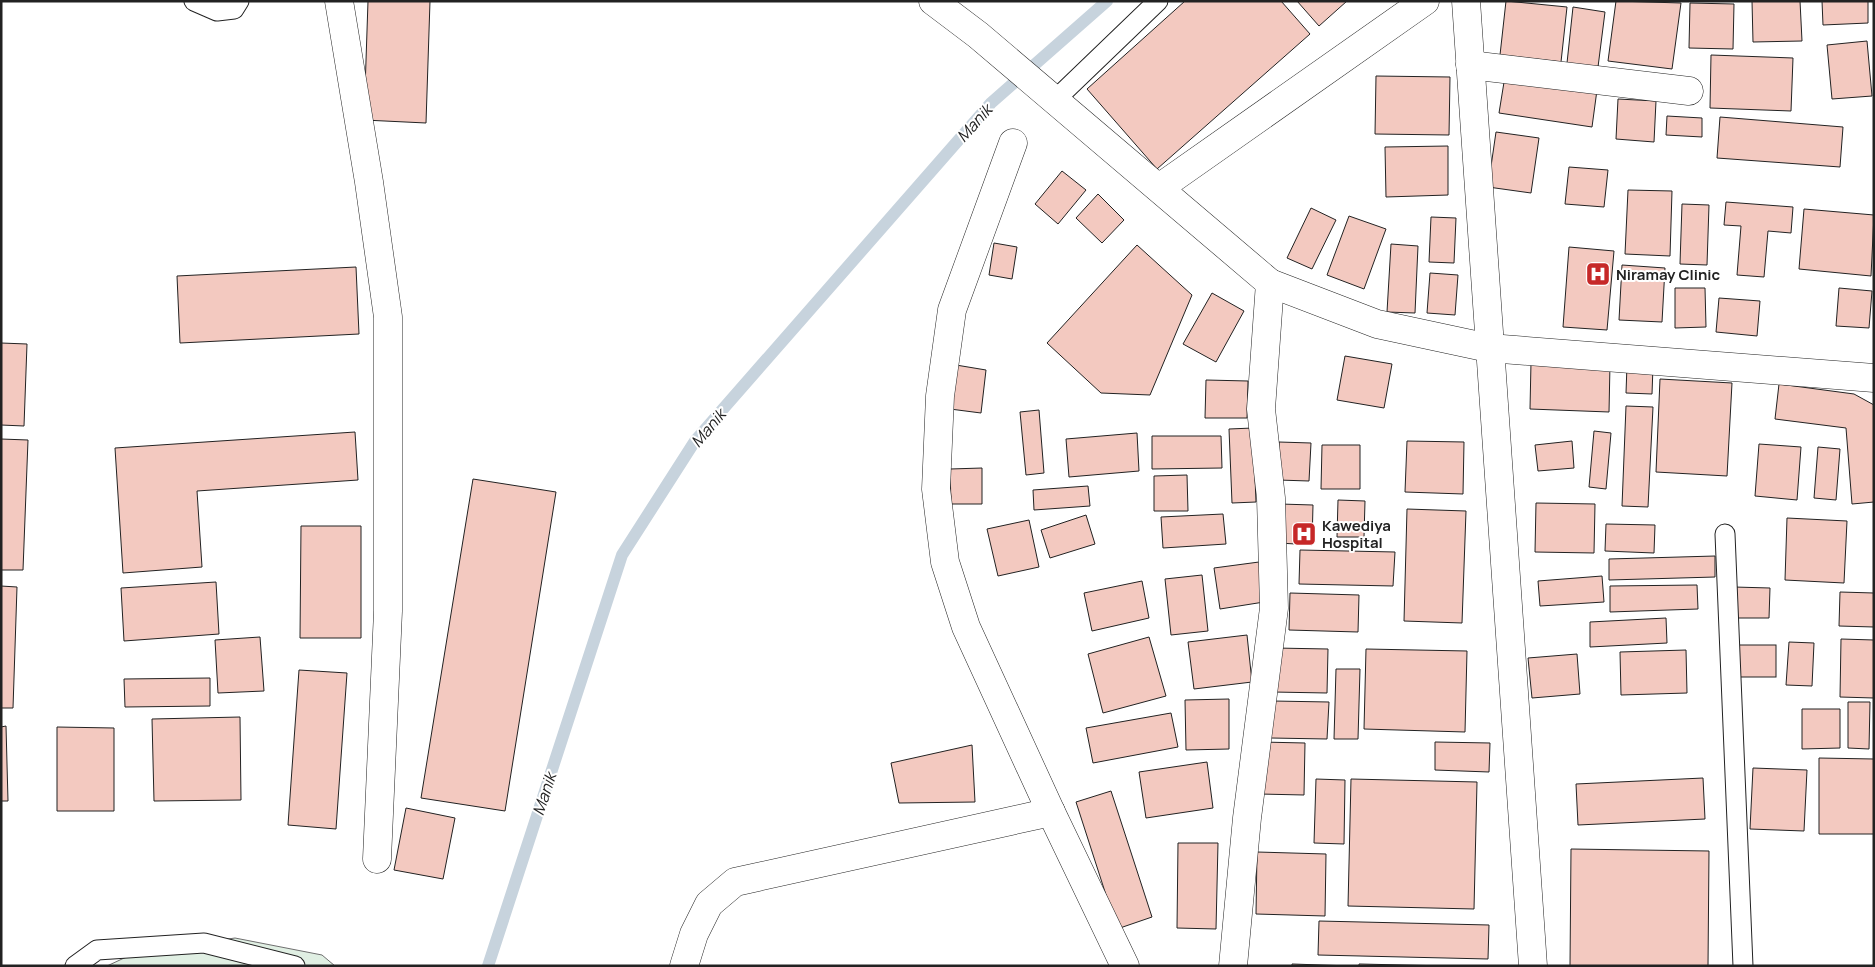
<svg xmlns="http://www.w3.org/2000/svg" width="1875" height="967" font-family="Manrope,sans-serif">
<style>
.green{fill:#e0efe3;stroke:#6f6f6f}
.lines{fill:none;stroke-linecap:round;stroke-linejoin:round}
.stream{stroke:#c7d3dd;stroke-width:12}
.building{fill:#f3c9c0;stroke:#222}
.lane-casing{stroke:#222;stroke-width:21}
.street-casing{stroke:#222;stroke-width:29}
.lane{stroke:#fff;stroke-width:19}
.street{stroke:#fff;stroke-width:28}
.labels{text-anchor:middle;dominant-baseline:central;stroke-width:4;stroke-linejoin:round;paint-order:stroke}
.poi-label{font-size:15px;font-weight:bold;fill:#222;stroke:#fff;text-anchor:start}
.water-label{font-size:16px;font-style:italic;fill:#222;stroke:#fff}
</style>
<rect width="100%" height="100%" fill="#fff"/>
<path class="green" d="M235,938L322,955L335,966H107L137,952Z"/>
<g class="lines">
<path class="stream" d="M488,966L622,555L695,441L991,103L1107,1"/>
</g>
<g class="building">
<path d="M368,1H430L426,123L364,120Z"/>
<path d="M1185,1H1281L1310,34L1157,169L1087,89Z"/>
<path d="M1297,1H1347L1319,26Z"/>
<path d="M1506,1L1567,7L1561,62L1500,55Z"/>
<path d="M1616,1L1681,3L1672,69L1608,61Z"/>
<path d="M1752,1H1800L1802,41L1753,42Z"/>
<path d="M1822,1H1868V23L1823,25Z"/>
<path d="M1690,3L1734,4L1733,49L1689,48Z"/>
<path d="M1573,7L1605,12L1598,67L1567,63Z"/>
<path d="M1867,41L1872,96L1832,99L1827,45Z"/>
<path d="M1711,55L1793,58L1791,111L1710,108Z"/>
<path d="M1376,76L1450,77L1449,135L1375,134Z"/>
<path d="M1505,76L1597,90L1592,127L1499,113Z"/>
<path d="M1618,99L1656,101L1654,142L1616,139Z"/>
<path d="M1667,116L1702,118V137L1666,135Z"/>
<path d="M1720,117L1843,127L1840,167L1717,158Z"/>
<path d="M1496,132L1539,138L1531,193L1488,187Z"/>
<path d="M1448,146V195L1386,197L1385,147Z"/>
<path d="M1569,167L1608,170L1604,207L1565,204Z"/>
<path d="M1062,171L1086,190L1058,224L1035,204Z"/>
<path d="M1628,190L1672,191L1670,256L1625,254Z"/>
<path d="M1098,194L1124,220L1102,243L1076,218Z"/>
<path d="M1726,202L1793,207L1791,233L1768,231L1764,277L1737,275L1741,226L1724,225Z"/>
<path d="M1682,204L1709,205L1707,265L1680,264Z"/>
<path d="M1311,208L1336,220L1312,269L1287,258Z"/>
<path d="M1804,209L1874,215L1871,276L1799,269Z"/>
<path d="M1349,216L1386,229L1364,289L1327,275Z"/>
<path d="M1431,217L1456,218L1454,263L1429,262Z"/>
<path d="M994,243L1017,247L1012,279L989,275Z"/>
<path d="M1391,244L1418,246L1415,313L1387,312Z"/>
<path d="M1137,245L1192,295L1150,395L1101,393L1047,343Z"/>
<path d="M1569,247L1614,251L1607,330L1563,327Z"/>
<path d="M1622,265L1665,268L1662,322L1619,320Z"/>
<path d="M356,267L359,334L180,343L177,276Z"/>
<path d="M1430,273L1458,275L1455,315L1427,313Z"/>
<path d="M1675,288H1705L1706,327L1675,328Z"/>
<path d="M1839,288L1872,291L1869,328L1836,326Z"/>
<path d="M1212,293L1244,311L1216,362L1183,344Z"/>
<path d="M1719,298L1760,301L1757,336L1716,332Z"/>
<path d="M1,343L27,344L24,426L1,425Z"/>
<path d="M1345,356L1392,364L1384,408L1337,400Z"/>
<path d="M1531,362L1610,364L1609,412L1530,409Z"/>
<path d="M956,365L986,370L981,413L950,409Z"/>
<path d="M1627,365L1653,366L1652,394L1626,393Z"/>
<path d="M1660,379L1732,383L1727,476L1656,472Z"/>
<path d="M1206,380L1248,381L1247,418H1205Z"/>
<path d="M1779,384L1854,394L1874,405V502L1852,504L1846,428L1775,419Z"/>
<path d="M1626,406L1653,407L1648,507L1622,506Z"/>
<path d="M1039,410L1044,473L1026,475L1020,412Z"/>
<path d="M1253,428L1256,502L1232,503L1229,429Z"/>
<path d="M1594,431L1611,433L1606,489L1589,487Z"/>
<path d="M355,432L358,480L197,491L202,567L123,573L115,448Z"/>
<path d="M1137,433L1139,471L1069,477L1066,439Z"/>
<path d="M1152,436H1221L1222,468L1152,469Z"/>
<path d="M1,439L28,440L23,570H1Z"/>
<path d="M1407,441L1464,442L1463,494L1405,492Z"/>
<path d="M1572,441L1574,468L1538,471L1535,445Z"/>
<path d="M1279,442L1311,443L1309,481L1278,480Z"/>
<path d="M1759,444L1801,447L1797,500L1755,496Z"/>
<path d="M1322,445H1360V489H1321Z"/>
<path d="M1818,447L1840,449L1836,500L1814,498Z"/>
<path d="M982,468V504H951L950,469Z"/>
<path d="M1187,475L1188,511H1154V476Z"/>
<path d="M473,479L556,492L505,811L421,798Z"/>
<path d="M1088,486L1090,506L1034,510L1033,490Z"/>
<path d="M1338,500L1365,501L1364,537H1337Z"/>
<path d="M1536,503L1595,504L1594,553L1535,552Z"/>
<path d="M1280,504L1313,505L1312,545L1279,543Z"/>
<path d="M1407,509L1466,511L1462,623L1404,621Z"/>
<path d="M1223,514L1226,544L1163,548L1161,517Z"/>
<path d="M1086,515L1095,544L1050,558L1041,530Z"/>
<path d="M1787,518L1847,521L1844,583L1785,580Z"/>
<path d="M1029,520L1039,567L998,576L987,529Z"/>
<path d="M1606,524L1655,525L1654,553L1605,551Z"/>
<path d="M301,526H361V638H300Z"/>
<path d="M1300,550L1395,552L1393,586L1299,584Z"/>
<path d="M1715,556V577L1609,580V559Z"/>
<path d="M1259,562L1264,602L1220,609L1214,568Z"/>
<path d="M1202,575L1208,631L1171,635L1165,579Z"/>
<path d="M1602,576L1604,602L1540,606L1538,581Z"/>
<path d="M1142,581L1149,618L1092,631L1084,593Z"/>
<path d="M216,582L219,634L124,641L121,588Z"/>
<path d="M1697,585L1698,609L1610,612V586Z"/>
<path d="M1,586L17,587L13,708H1Z"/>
<path d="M1734,587L1770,588L1769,618H1733Z"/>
<path d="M1840,592L1874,593V627L1839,626Z"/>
<path d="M1290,593L1359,595L1358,632L1289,630Z"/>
<path d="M1666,618L1667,643L1590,647V622Z"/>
<path d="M1247,635L1252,682L1194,689L1188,642Z"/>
<path d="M260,637L264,691L218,693L215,640Z"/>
<path d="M1149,637L1166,696L1103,713L1088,654Z"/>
<path d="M1841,639L1874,640V698L1840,697Z"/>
<path d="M1789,642L1814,643L1812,686L1786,685Z"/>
<rect x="1738" y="645" width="38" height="32"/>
<path d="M1275,648L1328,649L1327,693L1273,692Z"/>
<path d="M1366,649L1467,651L1465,732L1364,729Z"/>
<path d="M1686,650L1687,693L1621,695L1620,652Z"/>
<path d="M1577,654L1580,694L1532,698L1528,658Z"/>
<path d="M1336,669H1360L1358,739H1334Z"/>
<path d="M299,670L347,673L336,829L288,825Z"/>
<path d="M210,678V706L125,707L124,679Z"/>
<path d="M1229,699V749L1186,750L1185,700Z"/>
<path d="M1273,701L1329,702L1327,739L1271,738Z"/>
<path d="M1848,702H1870L1869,749L1848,748Z"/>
<path d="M1802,709H1840V748L1802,749Z"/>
<path d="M1171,713L1178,747L1093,763L1086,728Z"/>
<path d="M240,717L241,800L154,801L152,719Z"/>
<path d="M6,726L8,801H1V727Z"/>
<path d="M57,727L114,728V811H57Z"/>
<path d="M1260,742L1305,743L1304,795L1259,794Z"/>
<path d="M1435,742L1490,743L1489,772L1435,770Z"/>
<path d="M972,745L975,802L899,803L891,763Z"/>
<path d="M1819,758L1874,759V834H1819Z"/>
<path d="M1207,762L1213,808L1146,818L1139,772Z"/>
<path d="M1753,768L1807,770L1804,831L1750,829Z"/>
<path d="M1703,778L1705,819L1578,825L1576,784Z"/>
<path d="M1316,779L1345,780L1344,844L1314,843Z"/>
<path d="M1351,779L1477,782L1474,909L1348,906Z"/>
<path d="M1111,791L1152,917L1117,929L1076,802Z"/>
<path d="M406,808L455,818L443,879L394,870Z"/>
<path d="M1178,843H1218L1216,929L1177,928Z"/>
<path d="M1571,849L1709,851L1708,966H1570Z"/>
<path d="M1257,852L1326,854L1325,916L1256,914Z"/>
<path d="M1319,921L1489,925L1488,959L1318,955Z"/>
<path d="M1292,964L1351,966H1292Z"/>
<path d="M1359,964L1448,966H1359Z"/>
</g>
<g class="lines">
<defs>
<g id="lane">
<path d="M194,1L217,11L234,9L239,1"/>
<path d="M1055,100L1158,1"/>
<path d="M1725,534L1743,966"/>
<path d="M75,966L97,950L204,943L295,966"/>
</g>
<g id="street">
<path d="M339,1L369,182L388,317V611L377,859"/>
<path d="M933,1L978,35L1270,283L1377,324L1489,348L1874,378"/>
<path d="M1466,1L1533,966"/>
<path d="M1470,65L1689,91"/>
<path d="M1013,143L952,310L940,396L936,489L945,562L966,627L1051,812L1125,966"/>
<path d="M1159,188L1425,1"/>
<path d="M684,966L694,934L709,904L735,882L1051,812"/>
<path d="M1233,966L1247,818L1274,608L1271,498L1261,409L1270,283"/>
</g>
</defs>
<use href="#lane" class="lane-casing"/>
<use href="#street" class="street-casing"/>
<use href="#lane" class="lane"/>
<use href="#street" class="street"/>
</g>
<defs>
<symbol id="hospital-square" viewBox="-11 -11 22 22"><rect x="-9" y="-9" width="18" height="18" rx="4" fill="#c62828" stroke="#fff"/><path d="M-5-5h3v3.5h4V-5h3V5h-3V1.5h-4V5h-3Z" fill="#fff"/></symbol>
</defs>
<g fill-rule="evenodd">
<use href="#hospital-square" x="1584" y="260" width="28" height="28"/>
<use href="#hospital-square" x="1290" y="520" width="28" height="28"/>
</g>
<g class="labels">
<g class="poi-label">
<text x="1616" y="274">Niramay Clinic</text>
<text x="1322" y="525">Kawediya<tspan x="1322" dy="17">Hospital</tspan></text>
</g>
<g class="water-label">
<text transform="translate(974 123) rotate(-48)">Manik</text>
<text transform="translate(708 428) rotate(-50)">Manik</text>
<text transform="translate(544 794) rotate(-72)">Manik</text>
</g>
</g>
<rect width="1875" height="967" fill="none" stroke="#222222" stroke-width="5"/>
</svg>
